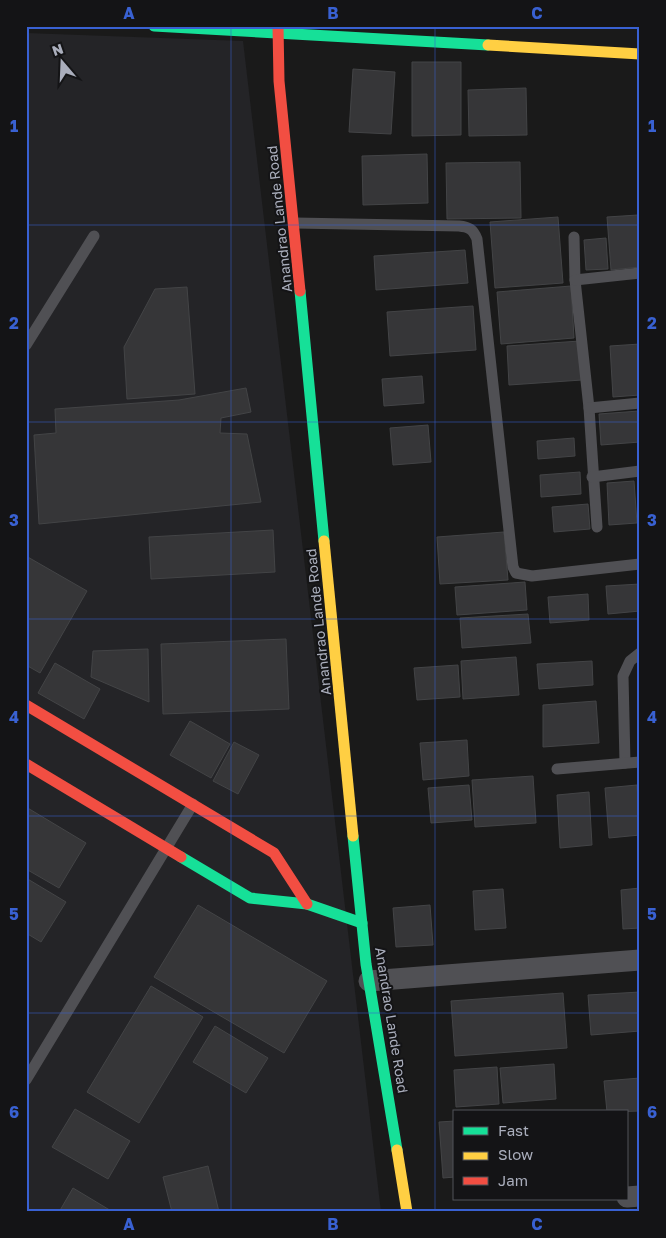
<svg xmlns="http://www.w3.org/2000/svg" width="666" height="1238" font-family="'Golos Text',sans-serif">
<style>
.built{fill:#242427}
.building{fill:#363638;stroke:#434446}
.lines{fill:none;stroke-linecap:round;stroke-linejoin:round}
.lane{stroke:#505054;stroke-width:11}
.street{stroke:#505054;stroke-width:21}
.fast{stroke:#16e098;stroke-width:11}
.slow{stroke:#ffcf43;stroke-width:11}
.jam{stroke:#f24e42;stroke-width:11}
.grid{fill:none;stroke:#3961d2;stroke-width:1;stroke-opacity:0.55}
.labels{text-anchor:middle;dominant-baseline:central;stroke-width:4;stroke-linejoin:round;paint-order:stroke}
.street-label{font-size:14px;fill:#aaaebc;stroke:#141416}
.neatline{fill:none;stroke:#3961d2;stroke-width:2}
.grid-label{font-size:16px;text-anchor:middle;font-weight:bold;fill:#3961d2}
</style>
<rect width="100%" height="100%" fill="#1a1a1a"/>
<path class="built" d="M26,33L243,41L381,1212H26Z"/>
<g class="building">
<path d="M412,62H461V135L412,136Z"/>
<path d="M353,69L395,72L391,134L349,132Z"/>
<path d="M526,88L527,135L469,136L468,90Z"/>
<path d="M427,154L428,203L363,205L362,156Z"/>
<path d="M520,162L521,218L447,219L446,163Z"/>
<path d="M638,215L640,267L611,270L607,217Z"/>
<path d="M558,217L563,283L495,288L490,222Z"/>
<path d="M606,238L608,269L586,270L584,240Z"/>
<path d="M465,250L468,283L376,290L374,256Z"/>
<path d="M571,286L574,338L501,344L497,292Z"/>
<path d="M187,287L195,394L127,399L124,347L155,289Z"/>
<path d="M473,306L476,350L390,356L387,312Z"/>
<path d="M580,341L582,380L509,385L507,346Z"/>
<path d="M640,344V395L613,397L610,346Z"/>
<path d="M422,376L424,403L384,406L382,379Z"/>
<path d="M246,388L251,412L221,418L220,433L247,434L261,502L39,524L34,435L56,433L55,409L179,400Z"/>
<path d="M639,411L640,442L601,445L599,414Z"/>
<path d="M428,425L431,462L393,465L390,428Z"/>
<path d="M574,438L575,456L538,459L537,441Z"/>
<path d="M580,472L581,494L541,497L540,475Z"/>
<path d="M634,481L637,523L609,525L607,483Z"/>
<path d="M588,504L590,529L554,532L552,507Z"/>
<path d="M273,530L275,572L151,579L149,537Z"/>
<path d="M504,532L508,580L440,584L437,537Z"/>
<path d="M26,556L87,591L40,673L26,665Z"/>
<path d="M525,582L527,610L457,615L455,587Z"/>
<path d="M640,584V611L608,614L606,586Z"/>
<path d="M588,594L589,620L550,623L548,597Z"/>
<path d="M528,614L531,643L462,648L460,618Z"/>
<path d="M286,639L289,709L163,714L161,644Z"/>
<path d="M148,649L149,702L91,677L93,651Z"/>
<path d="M516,657L519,695L463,699L461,661Z"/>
<path d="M592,661L593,685L539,689L537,664Z"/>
<path d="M55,663L100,689L84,719L38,693Z"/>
<path d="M458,665L460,697L417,700L414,668Z"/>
<path d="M596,701L599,743L543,747V705Z"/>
<path d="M190,721L230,744L211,778L170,755Z"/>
<path d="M467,740L469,776L423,780L420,743Z"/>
<path d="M234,742L259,755L238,794L213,781Z"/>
<path d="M533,776L536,823L475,827L472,780Z"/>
<path d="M469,785L472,820L431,823L428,788Z"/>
<path d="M637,785L640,835L609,838L605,788Z"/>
<path d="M589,792L592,845L560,848L557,795Z"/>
<path d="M26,807L86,843L59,888L26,869Z"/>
<path d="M26,878L66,902L41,942L26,933Z"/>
<path d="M640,888V928L623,929L621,890Z"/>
<path d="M503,889L506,928L475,930L473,891Z"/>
<path d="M198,905L327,981L284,1053L154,977Z"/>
<path d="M430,905L433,945L396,947L393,908Z"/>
<path d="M151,986L203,1017L139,1123L87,1092Z"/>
<path d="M640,992V1031L591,1035L588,995Z"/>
<path d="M563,993L567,1048L455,1056L451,1001Z"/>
<path d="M215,1026L268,1058L246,1093L193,1062Z"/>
<path d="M554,1064L556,1099L503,1103L500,1068Z"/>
<path d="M497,1067L499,1104L456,1107L454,1070Z"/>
<path d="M640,1078V1111L607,1112L604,1081Z"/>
<path d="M75,1109L130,1141L108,1179L52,1147Z"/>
<path d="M455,1121V1177L443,1178L439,1122Z"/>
<path d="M208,1166L219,1212H172L163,1177Z"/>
<path d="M73,1188L113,1212H59Z"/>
</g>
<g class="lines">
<g class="lane">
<path d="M295,223L459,226C469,227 473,229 477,239L513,567L516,573L532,576L640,564"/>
<path d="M574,237L575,280L589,408L597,527"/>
<path d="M575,280L640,273"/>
<path d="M26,345L94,236"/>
<path d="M589,408L640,403"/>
<path d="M592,477L640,471"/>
<path d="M625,763L623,676L630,661L640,653"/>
<path d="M557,769L640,762"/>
<path d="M26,1080L193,804"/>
</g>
<g class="street">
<path d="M369,981L640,960"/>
<path d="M627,1197L640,1196"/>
</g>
<g class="fast">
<path d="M154,26L488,45"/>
<path d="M300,291L324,541"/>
<path d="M353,836L366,964L397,1150"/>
<path d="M181,857L250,898L307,904L362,923"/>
</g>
<g class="slow">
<path d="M488,45L640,54"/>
<path d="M324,541L353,836"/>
<path d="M397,1150L407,1212"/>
</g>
<g class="jam">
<path d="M278,26L279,81L300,291"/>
<path d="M26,705L274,853L307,904"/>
<path d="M26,764L181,857"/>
</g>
</g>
<path class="grid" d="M231,26V1212M435,26V1212M26,225H640M26,422H640M26,619H640M26,816H640M26,1013H640"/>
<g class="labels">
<g class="street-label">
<text transform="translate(279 219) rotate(-96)">Anandrao Lande Road</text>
<text transform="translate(318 622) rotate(-96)">Anandrao Lande Road</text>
<text transform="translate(392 1020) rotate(81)">Anandrao Lande Road</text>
</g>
</g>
<rect width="666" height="1238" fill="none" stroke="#141416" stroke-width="55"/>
<rect x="453" y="1110" width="175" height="90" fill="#141416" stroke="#505258"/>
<rect x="463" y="1127" width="25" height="8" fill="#16e098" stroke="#505258"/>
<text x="498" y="1136" font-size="15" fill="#aaaebc">Fast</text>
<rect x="463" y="1152" width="25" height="8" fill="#ffcf43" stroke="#505258"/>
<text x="498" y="1160" font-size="15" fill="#aaaebc">Slow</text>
<rect x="463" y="1177" width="25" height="8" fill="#f24e42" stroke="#505258"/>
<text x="498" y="1186" font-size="15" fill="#aaaebc">Jam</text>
<g transform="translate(62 62) rotate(341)" stroke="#141416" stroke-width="4" paint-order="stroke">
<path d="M0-4L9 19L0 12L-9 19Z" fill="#aaaebc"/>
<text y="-8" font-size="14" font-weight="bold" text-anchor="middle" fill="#aaaebc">N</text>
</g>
<rect x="28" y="28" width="610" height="1182" class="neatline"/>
<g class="grid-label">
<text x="129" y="19">A</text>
<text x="333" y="19">B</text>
<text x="537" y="19">C</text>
<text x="14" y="132">1</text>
<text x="652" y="132">1</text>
<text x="14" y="329">2</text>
<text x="652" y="329">2</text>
<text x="14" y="526">3</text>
<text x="652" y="526">3</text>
<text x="14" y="723">4</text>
<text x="652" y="723">4</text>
<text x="14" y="920">5</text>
<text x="652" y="920">5</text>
<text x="14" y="1118">6</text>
<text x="652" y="1118">6</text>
<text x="129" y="1230">A</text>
<text x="333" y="1230">B</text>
<text x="537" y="1230">C</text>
</g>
</svg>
